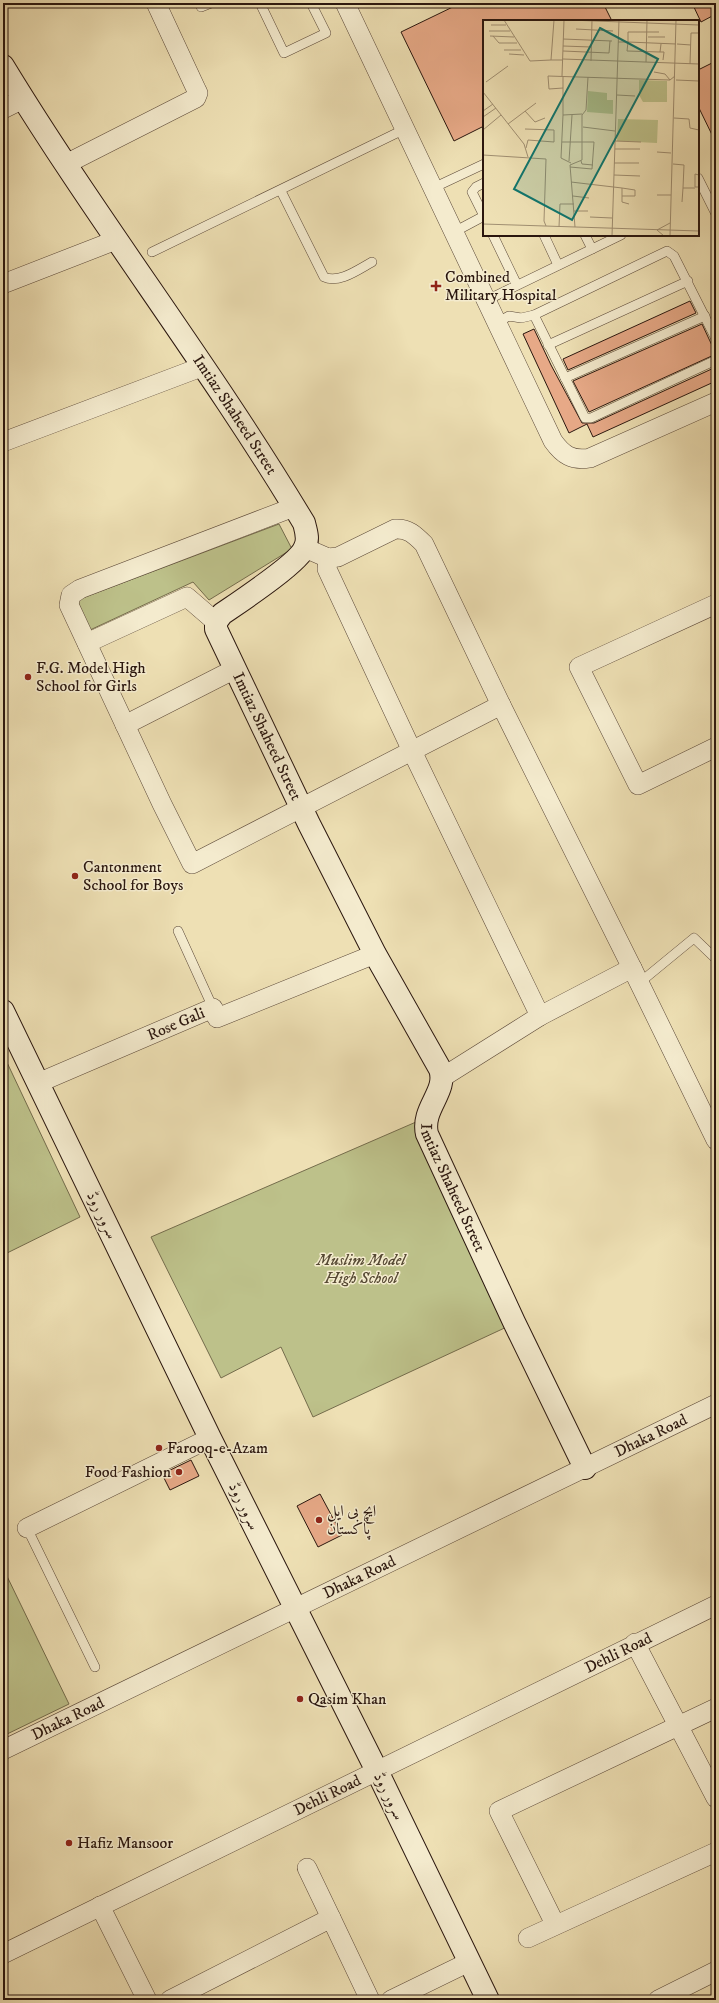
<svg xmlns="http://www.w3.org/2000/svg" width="719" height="2003" font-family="'IM FELL DW Pica',Amiri,serif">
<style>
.green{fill:#bdc18a;stroke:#746c4c}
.building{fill:#e7a987;stroke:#2a160e}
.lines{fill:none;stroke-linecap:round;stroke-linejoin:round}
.lane-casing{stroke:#5b4838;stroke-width:10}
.street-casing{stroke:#5b4838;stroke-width:20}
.secondary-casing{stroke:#2a160e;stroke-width:24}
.lane{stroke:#f4ebce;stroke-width:9}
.street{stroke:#f4ebce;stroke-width:19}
.secondary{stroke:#f4ebce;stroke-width:22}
.poi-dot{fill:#8f2418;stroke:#f4ebce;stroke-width:1.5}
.labels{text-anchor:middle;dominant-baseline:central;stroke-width:3;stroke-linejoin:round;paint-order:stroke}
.poi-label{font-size:16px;fill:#2a160e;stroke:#f4ebce;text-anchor:start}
.street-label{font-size:16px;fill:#2a160e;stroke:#f4ebce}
.park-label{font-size:16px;font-style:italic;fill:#564933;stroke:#f4ebce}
.inset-road{fill:none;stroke:#a08f72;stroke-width:1}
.view{fill:#0f766e;fill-opacity:0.15;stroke:#0f766e;stroke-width:2}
.inset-edge{fill:none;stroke:#2a160e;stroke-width:2}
</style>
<rect width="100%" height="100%" fill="#eee0b4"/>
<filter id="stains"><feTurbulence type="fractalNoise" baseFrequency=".005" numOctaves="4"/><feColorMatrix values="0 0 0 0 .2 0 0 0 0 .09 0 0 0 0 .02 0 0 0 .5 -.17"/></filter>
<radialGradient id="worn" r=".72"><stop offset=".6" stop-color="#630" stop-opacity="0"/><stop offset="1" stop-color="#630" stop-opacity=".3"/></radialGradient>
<g class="green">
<path d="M279,524L292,549L209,600L193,582L90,630L77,600Z"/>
<path d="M3,1054L80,1217L3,1255Z"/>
<path d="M416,1122L511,1325L313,1417L281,1347L221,1378L151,1237Z"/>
<path d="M3,1568L69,1704L3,1736Z"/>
</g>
<g class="building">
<path d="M461,3H603L612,21H484V126L454,141L401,32Z"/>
<path d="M692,3H716V14L701,22Z"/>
<path d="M716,61V143L698,106V70Z"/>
<path d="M690,301L696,313L568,370L563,359Z"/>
<path d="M702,324L716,354L589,412L573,381Z"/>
<path d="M534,329L551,365L582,423H594L716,367V381L593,437L587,424L569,433L523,334Z"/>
<path d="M191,1460L199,1476L170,1490L162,1474Z"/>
<path d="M320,1494L342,1535L318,1547L297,1506Z"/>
</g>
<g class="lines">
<defs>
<g id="lane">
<path d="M260,3L284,53L326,33L311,3"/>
<path d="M201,7L211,3"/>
<path d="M698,178L716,214"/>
<path d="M484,183L476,187L472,192L484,216"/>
<path d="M433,188L484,164"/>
<path d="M281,191L324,277C339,284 359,269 372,262"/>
<path d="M454,232L484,216"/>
<path d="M493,235L517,285"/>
<path d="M544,235L558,265"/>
<path d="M585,235L592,249"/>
<path d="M152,252L405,129"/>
<path d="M487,300L621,235"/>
<path d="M534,315L585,418H591L716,360"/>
<path d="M498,322L509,316L521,318L534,315L667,251L674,256L716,339"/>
<path d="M548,345L688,281"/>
<path d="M565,378L705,316"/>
<path d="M178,931L213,1008"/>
<path d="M638,984L694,938L716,959"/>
<path d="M27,1528L95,1667"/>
</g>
<g id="street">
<path d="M345,3L553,441C563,455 572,461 590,458L716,402"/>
<path d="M3,109L23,99"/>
<path d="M66,164L196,98L198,93L196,89L156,3"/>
<path d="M3,284L116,240"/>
<path d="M3,442L204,366"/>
<path d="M294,507L80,589L71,595L69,605L162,804L192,864L501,705"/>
<path d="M305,548L328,558L338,557L395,529C408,528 415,535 424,544L501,705L632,968"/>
<path d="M328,558L327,569L412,751L540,1016"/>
<path d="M716,604L579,667L638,785L716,747"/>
<path d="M87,643L187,597L216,622"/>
<path d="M125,725L235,669"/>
<path d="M443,1077L540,1016L632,968L716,1140"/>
<path id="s1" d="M38,1083L213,1008L217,1018L375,954"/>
<path d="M27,1528L210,1438"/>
<path d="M635,1643L716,1798"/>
<path id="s2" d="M3,1750L716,1404"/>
<path d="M307,1868L331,1918"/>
<path d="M100,1906L147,2000"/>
<path d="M555,1924L499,1811L716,1708"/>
<path d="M528,1938L716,1852"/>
<path id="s3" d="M3,1954L716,1605"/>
<path d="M170,2000L331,1918L370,2000"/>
<path d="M391,2000L469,1962"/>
<path d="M658,2000L716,1971"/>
</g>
<g id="secondary">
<path id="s4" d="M3,66C98,222 210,366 304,523C306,531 309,539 305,547C300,562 238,603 222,614L216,622V629L309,824L375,954L440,1069C448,1092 421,1108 427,1134L514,1322L585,1468"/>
<path d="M3,1011L210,1438L377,1771L488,2000"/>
</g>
</defs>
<use href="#lane" class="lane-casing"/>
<use href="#street" class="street-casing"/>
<use href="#secondary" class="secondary-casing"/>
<use href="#lane" class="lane"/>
<use href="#street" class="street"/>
<use href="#secondary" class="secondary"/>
</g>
<g class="poi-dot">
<path d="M434 280h4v4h4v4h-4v4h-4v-4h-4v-4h4z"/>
<circle cx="28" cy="677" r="4"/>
<circle cx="75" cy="876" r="4"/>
<circle cx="159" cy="1448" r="4"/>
<circle cx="179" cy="1472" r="4"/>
<circle cx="319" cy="1520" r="4"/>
<circle cx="300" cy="1699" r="4"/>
<circle cx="69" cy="1843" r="4"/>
</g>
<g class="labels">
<g class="poi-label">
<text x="445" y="277">Combined<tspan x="445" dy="18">Military Hospital</tspan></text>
<text x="36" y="668">F.G. Model High<tspan x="36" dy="18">School for Girls</tspan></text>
<text x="83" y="867">Cantonment<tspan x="83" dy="18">School for Boys</tspan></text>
<text x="167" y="1448">Farooq-e-Azam</text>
<text x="171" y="1472" text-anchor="end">Food Fashion</text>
<text x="327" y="1511">ایچ بی ایل<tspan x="327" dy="18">پاکستان</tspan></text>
<text x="308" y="1699">Qasim Khan</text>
<text x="77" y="1843">Hafiz Mansoor</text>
</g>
<g class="street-label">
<text stroke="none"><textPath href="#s4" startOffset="419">Imtiaz Shaheed Street</textPath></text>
<text stroke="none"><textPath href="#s4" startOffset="815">Imtiaz Shaheed Street</textPath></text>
<text stroke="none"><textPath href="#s1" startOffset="150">Rose Gali</textPath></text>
<text stroke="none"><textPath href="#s4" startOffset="1317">Imtiaz Shaheed Street</textPath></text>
<text transform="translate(102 1215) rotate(64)">سرور روڈ</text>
<text stroke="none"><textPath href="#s2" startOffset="720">Dhaka Road</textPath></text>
<text transform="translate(244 1506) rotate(64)">سرور روڈ</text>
<text stroke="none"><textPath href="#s2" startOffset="396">Dhaka Road</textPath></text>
<text stroke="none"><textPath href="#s3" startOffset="685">Dehli Road</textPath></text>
<text stroke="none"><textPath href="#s2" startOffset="72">Dhaka Road</textPath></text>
<text stroke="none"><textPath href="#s3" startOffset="361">Dehli Road</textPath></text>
<text transform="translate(389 1796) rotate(64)">سرور روڈ</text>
</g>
<g class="park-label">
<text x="361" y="1260">Muslim Model<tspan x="361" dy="18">High School</tspan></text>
</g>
</g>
<g transform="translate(483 20)">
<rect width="216" height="216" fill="#eee0b4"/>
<path d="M156,60L184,61V82H160L156,75ZM105,71L124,73V80H130V94L104,92ZM135,99L175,100L174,123L134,121Z" fill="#bdc18a"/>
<path class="inset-road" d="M21,0L47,41L68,40M71,0L68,40H80M86,0L216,5M8,5H23M93,9L130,11M6,11H27M163,12H145V22L193,24M163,12H176M7,16L31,17M10,16L16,23H34M165,17H182M80,19L129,21M135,22H145L144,31L177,32L178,24M194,24L208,25M80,26L108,27M21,30H38M80,31L126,33L127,21M177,32H181L180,40M26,34L41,35M80,39L216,44M108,41L109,0M163,42L164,0M207,44L208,13H216M171,52L182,54L187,60M79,56L81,0M80,56V95L99,94M193,60L216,61M3,62L25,46M80,68L66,69L65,56L187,60L192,56M0,72L41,124L45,137M134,75L152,76M0,91L10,84M42,91L52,102L62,98M80,95L78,138L88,143M0,97L13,88M191,98L206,99L207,108L216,110M25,104L53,83M100,107L132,111M42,109L71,110V122L45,120L43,128M0,110L18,95M132,121L158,122M79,122H111L109,149L87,147M132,129H157M174,132L188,133M0,135L63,139L61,201L63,206M86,141L89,95M98,141L99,144L110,145M131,143H156M190,144L201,145L200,168H212M131,155L157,156M216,155L212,154V167H216M88,162L139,168V182L146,184M174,175H188M90,176L106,178M139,176H152V170L139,168M199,182L200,168M91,191H105M107,197L129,198M0,204L216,211M76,207L77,184H91M92,207L87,145L99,140V95L103,90L105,57M129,216L136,0M181,216L174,210L187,203M187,216L193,0"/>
<path class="view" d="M117,8L175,39L89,200L31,169Z"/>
<rect width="216" height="216" class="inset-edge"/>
</g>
<rect width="719" height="2003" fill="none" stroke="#eee0b4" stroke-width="16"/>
<rect x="4" y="4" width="711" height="1995" fill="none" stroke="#2a160e" stroke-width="2"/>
<rect x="8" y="8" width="703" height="1987" fill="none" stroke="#2a160e"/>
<rect width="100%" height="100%" filter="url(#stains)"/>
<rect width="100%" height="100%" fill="url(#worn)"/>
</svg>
